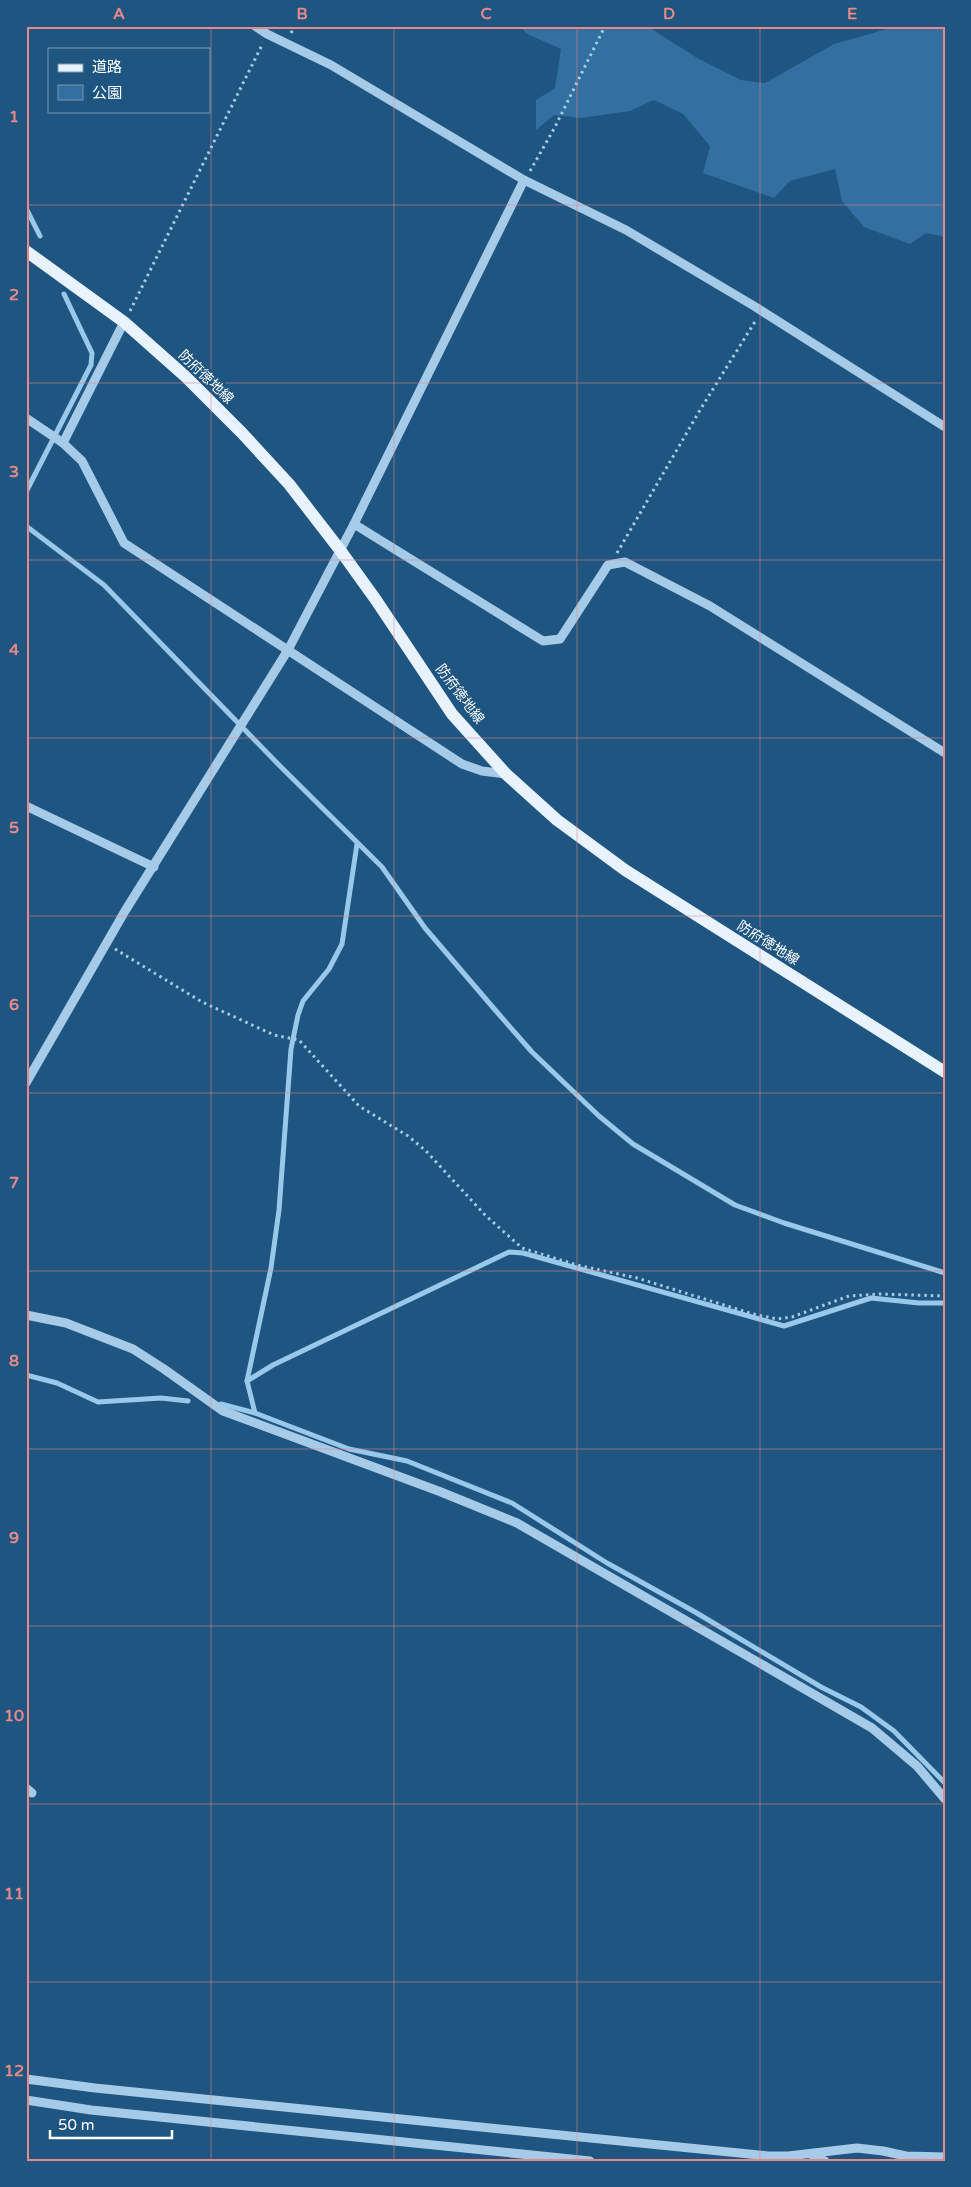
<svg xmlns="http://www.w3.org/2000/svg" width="971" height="2187" font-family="'Varela Round','Noto Sans JP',sans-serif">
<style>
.green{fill:#336fa0}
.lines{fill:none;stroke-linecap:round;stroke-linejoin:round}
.stream{stroke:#99c8ea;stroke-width:5}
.path{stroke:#a5cbe9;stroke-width:3;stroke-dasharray:2.5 4;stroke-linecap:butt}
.minor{stroke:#a5cbe9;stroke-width:9}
.major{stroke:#e8f3fe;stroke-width:12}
.grid{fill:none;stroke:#e88989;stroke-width:1;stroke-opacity:0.55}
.labels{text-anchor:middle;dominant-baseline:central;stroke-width:4.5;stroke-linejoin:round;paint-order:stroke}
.street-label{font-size:14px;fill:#fff;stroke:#1f5581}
.neatline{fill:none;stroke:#e88989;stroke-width:2}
.grid-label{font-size:16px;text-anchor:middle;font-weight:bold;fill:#e88989}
</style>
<rect width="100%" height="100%" fill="#1f5581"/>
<path class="green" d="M520,26H647L699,59L741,80L765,83L834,44L898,26H945V237L926,233L910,244L864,227L842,201L835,169L790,181L774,198L703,173L710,146L683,114L654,100L630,111L581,118L554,115L536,130V100L555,88L561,49L527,34Z"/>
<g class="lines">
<g class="stream">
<path d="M26,208L40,236"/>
<path d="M26,492L91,365L92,353L64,294"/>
<path d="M26,526L104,585L280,766L382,867L425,928L496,1011L532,1052L599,1116L633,1144L735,1205L784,1223L945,1273"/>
<path d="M26,1375L57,1383L98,1402L161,1398L188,1401"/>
<path d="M247,1381L273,1365L509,1252L523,1253L784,1326L871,1298L919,1303H945"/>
<path d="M221,1404L255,1413L349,1449L407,1461L512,1503L607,1563L695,1612L821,1687L861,1707L894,1731L945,1783"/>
<path d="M255,1413L247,1381L271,1268L279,1210L291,1049L298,1015L303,1001L329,969L342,944L357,844"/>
</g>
<g class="path">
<path d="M291,33L295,26"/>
<path d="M530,171L555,127L605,26"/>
<path d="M130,311L263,43"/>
<path d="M617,553L700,410L756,320"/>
<path d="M115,949L202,1002L274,1035L299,1040L359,1106L408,1136L426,1151L485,1215L522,1248L577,1265L637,1278L753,1314L777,1319L792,1317L849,1296L879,1294L945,1296"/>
</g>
<g class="minor">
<path d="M255,26L267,34L331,65L524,180L626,230L754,306L945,427"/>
<path d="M26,418L63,443L82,461L124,543L462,764L482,771L506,774"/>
<path d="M63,443L124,322"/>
<path d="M354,524L543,641L560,639L608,565L625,562L710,606L945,753"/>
<path d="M26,806L154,867"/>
<path d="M26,1083L125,911L288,650L354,524L524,180"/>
<path d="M26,1315L66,1323L133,1349L164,1369L223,1411L441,1492L517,1523L872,1728L917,1766L945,1799"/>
<path d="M26,1788L32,1793"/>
<path d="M26,2079L95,2088L768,2156H788L857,2148L883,2151L906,2156L945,2157"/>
<path d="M26,2100L91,2110L590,2161"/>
<path d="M810,2154L825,2161"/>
</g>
<path class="major" d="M26,251L124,322L186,377L242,433L289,484L340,550L376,600L452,714L506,774L557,820L625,870L945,1072"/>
</g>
<path class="grid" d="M211,26V2161M394,26V2161M577,26V2161M760,26V2161M26,205H945M26,383H945M26,560H945M26,738H945M26,916H945M26,1093H945M26,1271H945M26,1449H945M26,1626H945M26,1804H945M26,1982H945"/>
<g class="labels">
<g class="street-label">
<text transform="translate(206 377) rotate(44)">防府徳地線</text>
<text transform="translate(460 694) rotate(53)">防府徳地線</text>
<text transform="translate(768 943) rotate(32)">防府徳地線</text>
</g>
</g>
<rect width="971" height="2187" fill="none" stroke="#1f5581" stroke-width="55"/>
<rect x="48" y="48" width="162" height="65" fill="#1f5581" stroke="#7999b3"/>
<rect x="58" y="64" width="25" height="8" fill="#e8f3fe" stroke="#7999b3"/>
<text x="92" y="72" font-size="15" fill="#ffffff">道路</text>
<rect x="58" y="85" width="25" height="15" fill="#336fa0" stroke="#7999b3"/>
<text x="92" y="98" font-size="15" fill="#ffffff">公園</text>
<path d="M50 2130v8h122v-8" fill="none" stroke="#ffffff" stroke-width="2.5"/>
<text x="58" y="2130" font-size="15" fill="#ffffff" stroke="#1f5581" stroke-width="4" paint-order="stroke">50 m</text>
<rect x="28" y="28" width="916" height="2132" class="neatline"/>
<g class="grid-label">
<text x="119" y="19">A</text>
<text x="302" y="19">B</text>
<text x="486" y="19">C</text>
<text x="669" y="19">D</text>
<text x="852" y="19">E</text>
<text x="14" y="122">1</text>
<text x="14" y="300">2</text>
<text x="14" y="477">3</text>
<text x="14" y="655">4</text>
<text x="14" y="833">5</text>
<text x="14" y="1010">6</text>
<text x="14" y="1188">7</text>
<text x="14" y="1366">8</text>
<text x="14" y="1543">9</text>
<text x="14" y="1721">10</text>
<text x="14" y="1899">11</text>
<text x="14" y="2076">12</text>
</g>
</svg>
